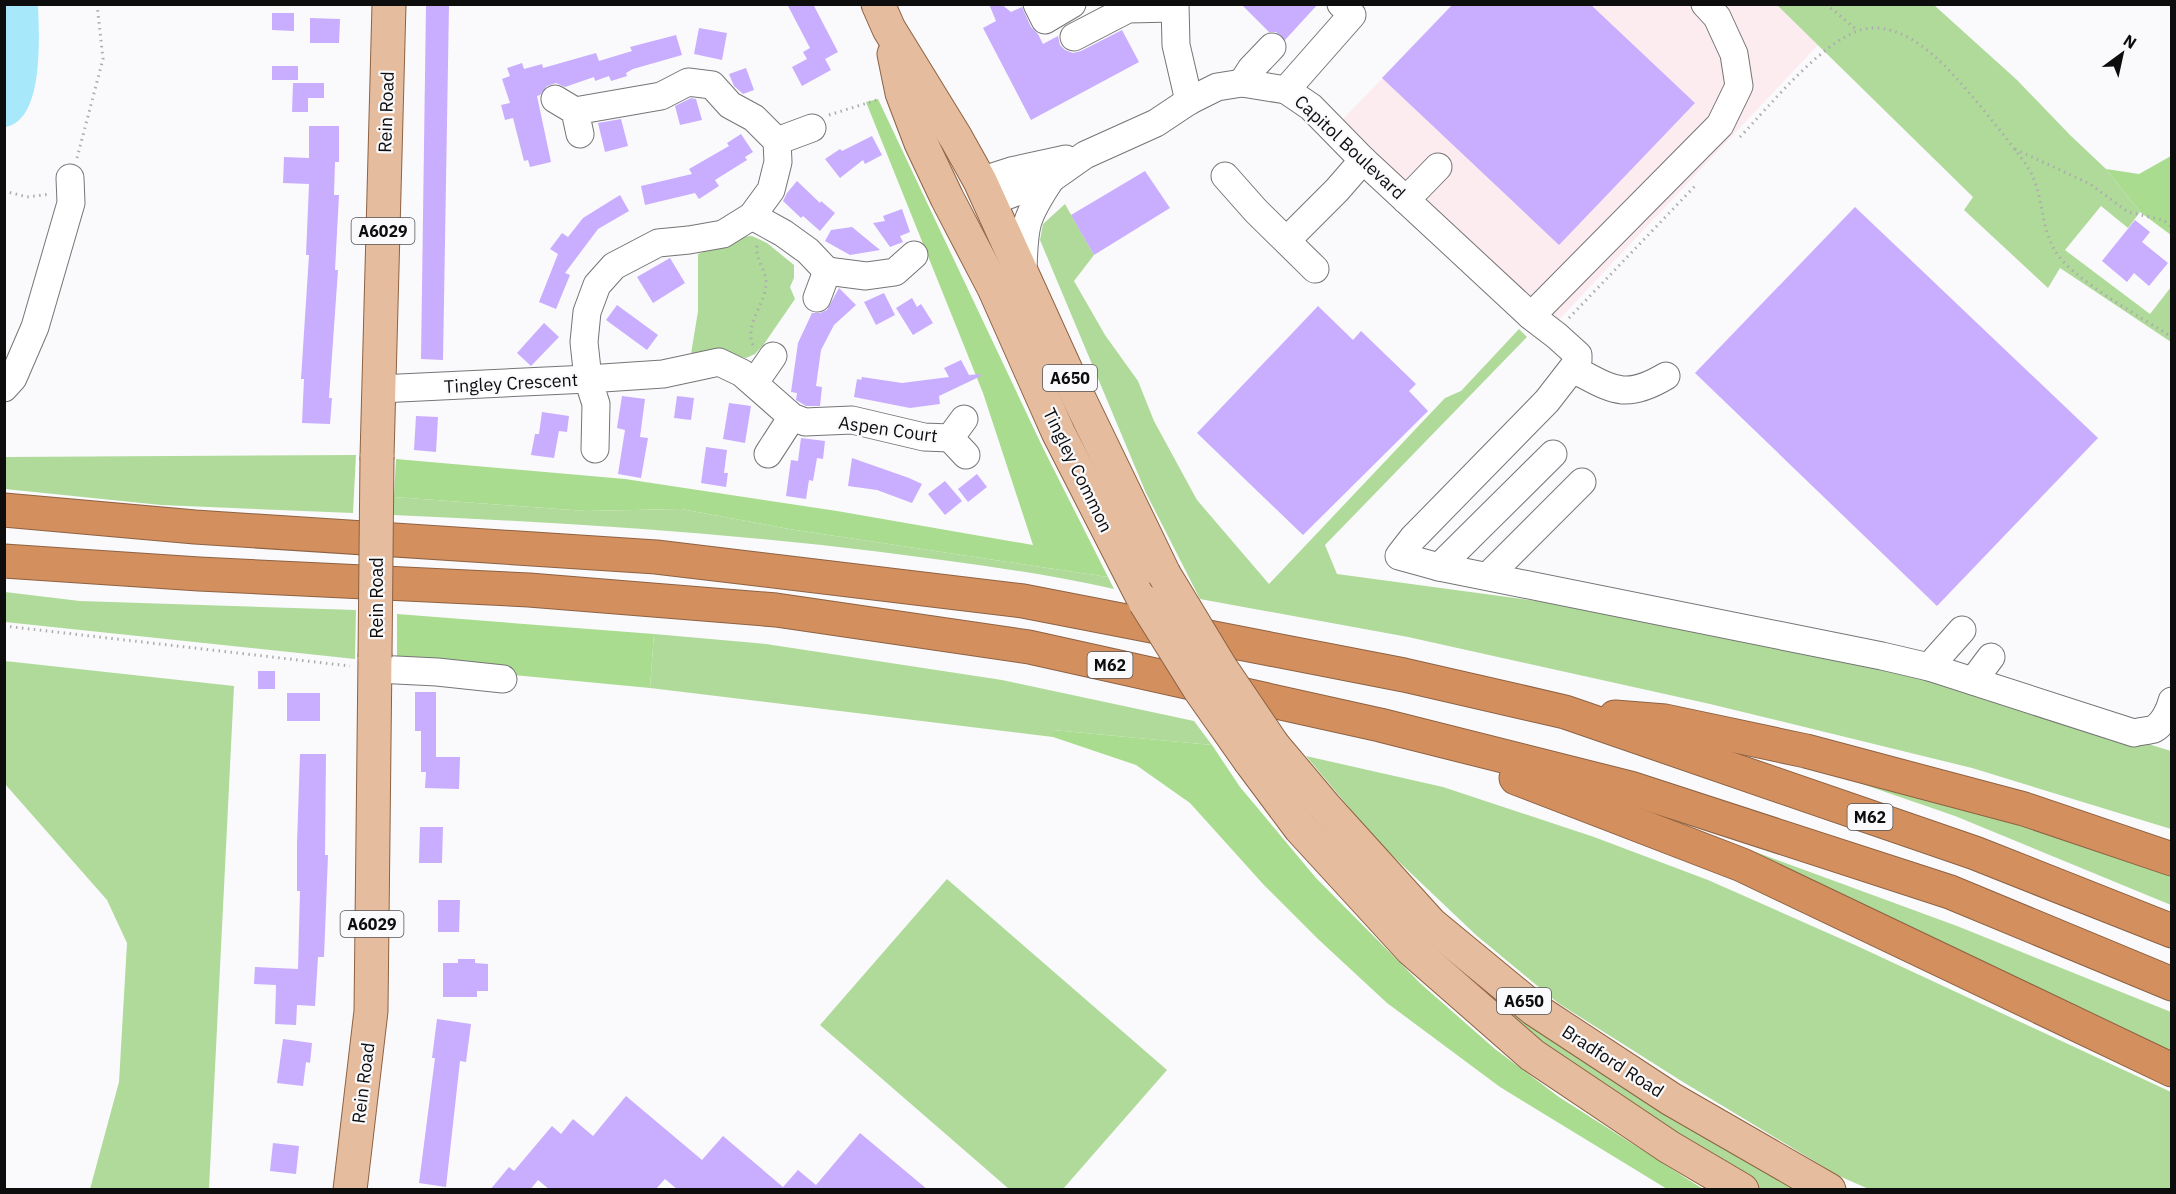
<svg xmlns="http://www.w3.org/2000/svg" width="2176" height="1194" font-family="'IBM Plex Sans',sans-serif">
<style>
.industrial{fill:#fcecf0}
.green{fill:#b0da99}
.forest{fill:#aadc8f}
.water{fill:#a8e8fb}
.building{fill:#c9adfe}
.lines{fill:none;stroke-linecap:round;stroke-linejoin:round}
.minor-casing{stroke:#757577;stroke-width:29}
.major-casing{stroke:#8e6242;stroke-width:35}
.highway-casing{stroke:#8e6242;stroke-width:35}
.path{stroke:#acacae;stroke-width:3;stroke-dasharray:1.5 4.5;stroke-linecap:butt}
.minor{stroke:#fff;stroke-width:27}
.major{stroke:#e5bc9e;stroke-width:33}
.highway{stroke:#d38f5e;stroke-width:33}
.major-bridge-casing{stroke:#8e6242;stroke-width:35;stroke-linecap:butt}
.major-bridge{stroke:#e5bc9e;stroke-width:33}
.labels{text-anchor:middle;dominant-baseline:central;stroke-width:4.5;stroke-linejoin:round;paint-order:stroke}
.shield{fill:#fafafd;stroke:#545455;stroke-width:1.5}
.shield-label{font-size:16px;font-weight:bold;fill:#0d0d0d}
.street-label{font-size:18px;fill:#0d0d0d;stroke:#fafafd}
</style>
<rect width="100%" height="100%" fill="#fafafd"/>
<path class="industrial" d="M1453,5H1777L1818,45L1553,326L1343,119Z"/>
<g class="green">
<path d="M1777,5H1934L2017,80L2070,135L2106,169L2140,212L2128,228L2101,206L2065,250L2150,314L2171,287V342L2060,268L2048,288L1964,210L1973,197Z"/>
<path d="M1065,204L1094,255L1074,281L1105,335L1138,381L1154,421L1197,500L1269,584L1445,398L1461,391L1519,329L1527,337L1325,545L1337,574L1545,602L1806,651L1992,696L2171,751V829L1972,768L1710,704L1408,637L1200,599L1146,493L1040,240L1043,224Z"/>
<path d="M752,236L767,243L794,265V278L790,287L795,299L764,344L755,354L746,358L717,352L691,354L698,311V254L741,237Z"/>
<path d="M356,455L353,513L161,505L5,489V457Z"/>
<path d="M394,497L586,511L681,509L789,529L1108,577L1114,589C1038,572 959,562 881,552C719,532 556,522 393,515Z"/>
<path d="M5,592L80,601L356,610L355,659L5,622Z"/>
<path d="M654,634L766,644L1002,680L1194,721L1212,745L1053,730V737L650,688Z"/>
<path d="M5,661L234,686L209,1189H90L119,1082L127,943L107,900L5,784Z"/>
<path d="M1306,756L1443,787L1594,837L1708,880L1855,945L2171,1092V1189L1871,1190L1839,1176L1683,1082L1558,1003L1476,935L1377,841Z"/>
<path d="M1807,765L2171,867V905L1955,816Z"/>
<path d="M1750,850L1957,926L2171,1012V1059L1749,859Z"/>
<path d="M947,879L1167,1070L1063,1189H1009L820,1025Z"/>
<path d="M1469,972L1809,1189H1760L1682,1143L1535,1043L1466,976Z"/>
</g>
<g class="forest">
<path d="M878,99L1043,448L1108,577L789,529L681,509L586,511L394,497L396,459L625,479L837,511L1033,545L983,393L866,102Z"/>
<path d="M2171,156V235L2140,212L2106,169L2139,174Z"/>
<path d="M397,614L654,634L650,688L397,664Z"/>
<path d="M1053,730L1212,745L1240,787L1316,878L1421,984L1495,1049L1559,1097L1703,1189H1667L1500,1087L1387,1003L1318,939L1263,884L1190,803L1136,765L1053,737Z"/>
</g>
<path class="water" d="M4,5H38C39,34 45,121 5,127Z"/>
<g class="building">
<path d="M426,4H449L443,360L421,359Z"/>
<path d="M787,4H813L838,52L825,59L831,70L802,86L792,67L807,59L803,52L810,48Z"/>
<path d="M989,4H1001L1011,12L1022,7L1031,27L1038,34L1043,44L1058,36L1060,45L1065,50L1073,53L1081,51L1122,30L1139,62L1031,120L983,28L996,21Z"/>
<path d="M1241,4H1318L1285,40L1276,32H1269Z"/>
<path d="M1453,4H1590L1695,103L1559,245L1382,78Z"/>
<path d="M272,13H294V31L272,30Z"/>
<path d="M310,18L340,19L339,43H310Z"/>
<path d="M699,28L727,33L722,60L694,54Z"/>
<path d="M676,35L682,55L633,69L626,73L627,76L611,81L609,76L595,81L594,77L565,87L556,83L547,86L540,95L537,96L551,162L530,167L528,160L524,161L513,118L505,120L501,105L510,103L502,79L510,76L507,68L522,63L524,69L542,64L543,68L596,53L599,61L632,51L630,47Z"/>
<rect x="272" y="66" width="26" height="14"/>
<path d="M746,68L754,90L743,94L734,86L729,74Z"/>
<path d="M293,83H324V98H308V112H292Z"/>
<path d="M691,98L696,99L702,120L680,125L675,106Z"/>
<path d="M621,119L628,146L605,152L598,123Z"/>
<path d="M309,126H339V162H335L334,195H339L335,270H338L329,398H332L330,424L302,423L304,379H301L309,255H306L309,184L283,183L284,157L309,158Z"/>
<path d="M741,134L753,152L745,157L747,160L715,180L719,186L699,199L695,193L645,205L641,186L692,174L689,169L729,146L727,143Z"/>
<path d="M872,136L882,155L865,164L863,160L840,178L825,159L840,149L842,151Z"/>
<path d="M1145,171L1170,208L1094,255L1071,215Z"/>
<path d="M797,181L820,203L821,201L835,213L820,231L803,216L801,218L783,201L787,193Z"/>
<path d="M620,195L629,211L598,229L565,273L570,275L556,309L539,302L558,254L550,249L562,233L568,237L583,218Z"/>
<path d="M1855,207L2098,438L1937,606L1695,373Z"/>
<path d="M902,209L910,232L900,236L903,242L890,247L873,223L885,221L883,216Z"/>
<path d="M2135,220L2150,232L2142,242L2168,263L2149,286L2134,273L2127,282L2102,261Z"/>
<path d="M852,227L880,250L850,255L825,241L831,230Z"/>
<path d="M670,258L685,283L653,303L637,277Z"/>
<path d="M839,288L856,305L834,325L821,350L816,386L822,387L820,406H806L796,400L797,393L791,392L798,343L812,313H820L827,310Z"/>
<path d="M884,293L895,315L876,325L864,302Z"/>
<path d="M912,298L917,307L921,304L933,323L913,335L896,308Z"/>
<path d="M617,305L658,335L647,350L606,320Z"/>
<path d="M1318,306L1353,340L1361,331L1416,384L1409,391L1428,411L1303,535L1197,433Z"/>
<path d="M544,323L559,337L531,366L517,353Z"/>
<path d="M961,360L969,375L980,374L981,376L939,396L940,404L910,408L854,397L857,379L861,380L862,377L902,383L949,377L944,368Z"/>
<path d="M622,396L645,399L640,437L648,438L641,478L618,474L625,430L617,428Z"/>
<path d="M677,396L694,398L691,420L674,418Z"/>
<path d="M729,403L751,406L745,443L723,439Z"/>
<path d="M542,412L569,416L567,432L559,431L554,458L531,455L535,434H539Z"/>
<path d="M416,416L438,417L436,452L414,450Z"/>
<path d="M801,438L825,441L823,459L817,458L813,481L809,480L806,499L786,496L791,460L798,461Z"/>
<path d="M706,447L727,450L724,473H728L726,487L701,483Z"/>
<path d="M852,458L909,478L922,484L912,503L877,490L848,486Z"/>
<path d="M977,474L987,487L968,502L958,489Z"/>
<path d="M945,481L962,501L945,515L928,494Z"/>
<rect x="258" y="671" width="17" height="18"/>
<path d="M415,692H436V757H460L459,789L425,788L426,772H421V731H415Z"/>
<rect x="287" y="693" width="33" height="28"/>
<path d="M300,754H326L325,855H328L324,957H318L315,1006L297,1005L296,1025L275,1024L276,985L254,984L255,967L298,969L300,891H297V844Z"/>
<path d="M420,827H443L442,863H419Z"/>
<path d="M438,900H460L459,932H438Z"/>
<path d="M458,959H475V963L488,964V991H477V997H443V963H458Z"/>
<path d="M437,1019L471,1024L466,1062L460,1061L446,1187L419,1183L435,1058H432Z"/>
<path d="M283,1039L312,1043L310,1063L306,1062L303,1086L277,1083Z"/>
<path d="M626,1096L702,1160L723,1136L783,1187L798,1170L816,1185L860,1133L928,1190H678L665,1179L655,1190H550L538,1180L530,1190H490L509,1167L514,1171L552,1126L561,1134L573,1119L593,1136Z"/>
<path d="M273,1143L299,1146L296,1174L270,1171Z"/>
</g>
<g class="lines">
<defs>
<g id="minor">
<path d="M1037,4L1045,20L1072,4"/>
<path d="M1175,4L1176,45L1189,101"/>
<path d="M1074,37L1128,9L1174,8"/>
<path d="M1242,83L1251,69L1272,47"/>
<path d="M1286,90L1352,15L1341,4"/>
<path d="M555,99L575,111L580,134"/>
<path d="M777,141L812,128"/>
<path d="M1225,176L1256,211L1315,269"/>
<path d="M980,181L1011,171L1066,159"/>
<path d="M1406,200L1438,167"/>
<path d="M990,202L1051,179L1085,155L1156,123L1189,101L1217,87L1242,83L1286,90L1311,107L1363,160L1531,316L1557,336L1578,355V361L1547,401L1413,538L1399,556L1439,567L1882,656L1929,667L2134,733C2140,731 2148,731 2154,729C2163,724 2170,710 2172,701"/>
<path d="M752,216L783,233L808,251L827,271"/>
<path d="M1287,240L1337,190L1363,160"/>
<path d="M1023,272C1024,225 1025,218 1051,179"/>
<path d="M817,298L827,271L866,276L895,272L914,255"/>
<path d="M1531,316L1720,125L1739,86L1734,54L1717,17L1705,4"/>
<path d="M1573,369C1612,389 1624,401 1666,376"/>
<path d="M755,382L773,356"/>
<path d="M4,388L13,378L35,327L71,203L70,178"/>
<path d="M379,389L588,379L584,342L587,312L597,285L614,266L658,243L689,240L723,234L752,216L771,190L778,162L777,141L754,118L730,105L712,85L688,82L661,96L575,111"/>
<path d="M964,419L950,438L966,455"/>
<path d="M595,449L596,404L588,379L663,374L719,362L742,373L792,417L805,422L852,420L924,437L950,438"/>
<path d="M768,454L792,417"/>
<path d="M1439,567L1553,454"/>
<path d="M1488,576L1582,482"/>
<path d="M1929,667L1962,630"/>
<path d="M376,669L437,672L503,679"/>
<path d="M1973,681L1991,657"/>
</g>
<g id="major">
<path d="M878,4L889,29L956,138L980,181L1075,390L1164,574"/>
<path d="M894,54L902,93L921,143L947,198L994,288L1058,432L1145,602"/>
<path d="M377,457L389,4"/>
<path d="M1273,745L1326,808L1431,924L1534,1009L1671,1099L1829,1190"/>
<path d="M1250,761L1300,828L1411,949L1532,1055L1669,1147L1742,1190"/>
<path d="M350,1190L371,1011L375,657"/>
</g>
<g id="highway">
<path d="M4,510L195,527L656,557L1023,601L1404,675L1565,712L1975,853L2172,931"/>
<path d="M4,561L199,574L529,590L776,610L1029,647L1380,725L1630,788L1950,892L2172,984"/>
<path d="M1615,717L1665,721L1806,751L2024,809L2172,859"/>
<path d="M1516,778L1742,865L2172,1070"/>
</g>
</defs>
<use href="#minor" class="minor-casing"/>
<use href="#major" class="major-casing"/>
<use href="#highway" class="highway-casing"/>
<g class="path">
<path d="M1826,4L1858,31"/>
<path d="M829,115L877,100"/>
<path d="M1740,137C1768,108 1830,30 1871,28C1908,26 1942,61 1964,87C1980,105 1995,124 2010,143C2018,154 2028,165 2033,177C2043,200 2041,226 2055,251C2072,279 2142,318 2172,337"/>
<path d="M2015,149L2090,184L2128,212L2163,220L2172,227"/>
<path d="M77,158L103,59L97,4"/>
<path d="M4,191L27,197L50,194"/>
<path d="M1569,318L1695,186"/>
<path d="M753,345C744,322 767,304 766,281C765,268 755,259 757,245"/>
<path d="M4,626L350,666"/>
</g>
<use href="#minor" class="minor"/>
<use href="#major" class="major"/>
<use href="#highway" class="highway"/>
<defs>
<g id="major-bridge">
<path d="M1164,574L1221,668L1273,745"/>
<path d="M1145,602L1200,690L1250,761"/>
<path d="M375,657L377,457"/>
</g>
</defs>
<use href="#major-bridge" class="major-bridge-casing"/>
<use href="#major-bridge" class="major-bridge"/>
</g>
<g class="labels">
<g class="shield">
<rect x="351.5" y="218" width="63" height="26" rx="4.5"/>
<rect x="1043" y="365" width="54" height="26" rx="4.5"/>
<rect x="1087.5" y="652" width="45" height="26" rx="4.5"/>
<rect x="1847.5" y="804" width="45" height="26" rx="4.5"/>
<rect x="340.5" y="911" width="63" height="26" rx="4.5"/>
<rect x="1497" y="988" width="54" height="26" rx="4.5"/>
</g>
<g class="shield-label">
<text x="383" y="231">A6029</text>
<text x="1070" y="378">A650</text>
<text x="1110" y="665">M62</text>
<text x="1870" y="817">M62</text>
<text x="372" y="924">A6029</text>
<text x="1524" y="1001">A650</text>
</g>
<g class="street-label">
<text transform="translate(386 112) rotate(-88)">Rein Road</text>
<text transform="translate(1350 147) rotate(43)">Capitol Boulevard</text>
<text transform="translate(511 383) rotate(-3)">Tingley Crescent</text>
<text transform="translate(888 429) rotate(8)">Aspen Court</text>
<text transform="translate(1078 470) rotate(64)">Tingley Common</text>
<text transform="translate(376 598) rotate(-90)">Rein Road</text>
<text transform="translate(1613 1061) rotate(33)">Bradford Road</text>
<text transform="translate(363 1083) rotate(-83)">Rein Road</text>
</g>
</g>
<rect width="2176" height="1194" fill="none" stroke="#0d0d0d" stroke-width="12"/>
<g transform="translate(2122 54) rotate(33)" stroke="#fafafd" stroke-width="4.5" paint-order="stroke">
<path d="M0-4.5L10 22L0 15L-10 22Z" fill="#0d0d0d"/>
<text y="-9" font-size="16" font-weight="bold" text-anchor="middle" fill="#0d0d0d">N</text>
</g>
</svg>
